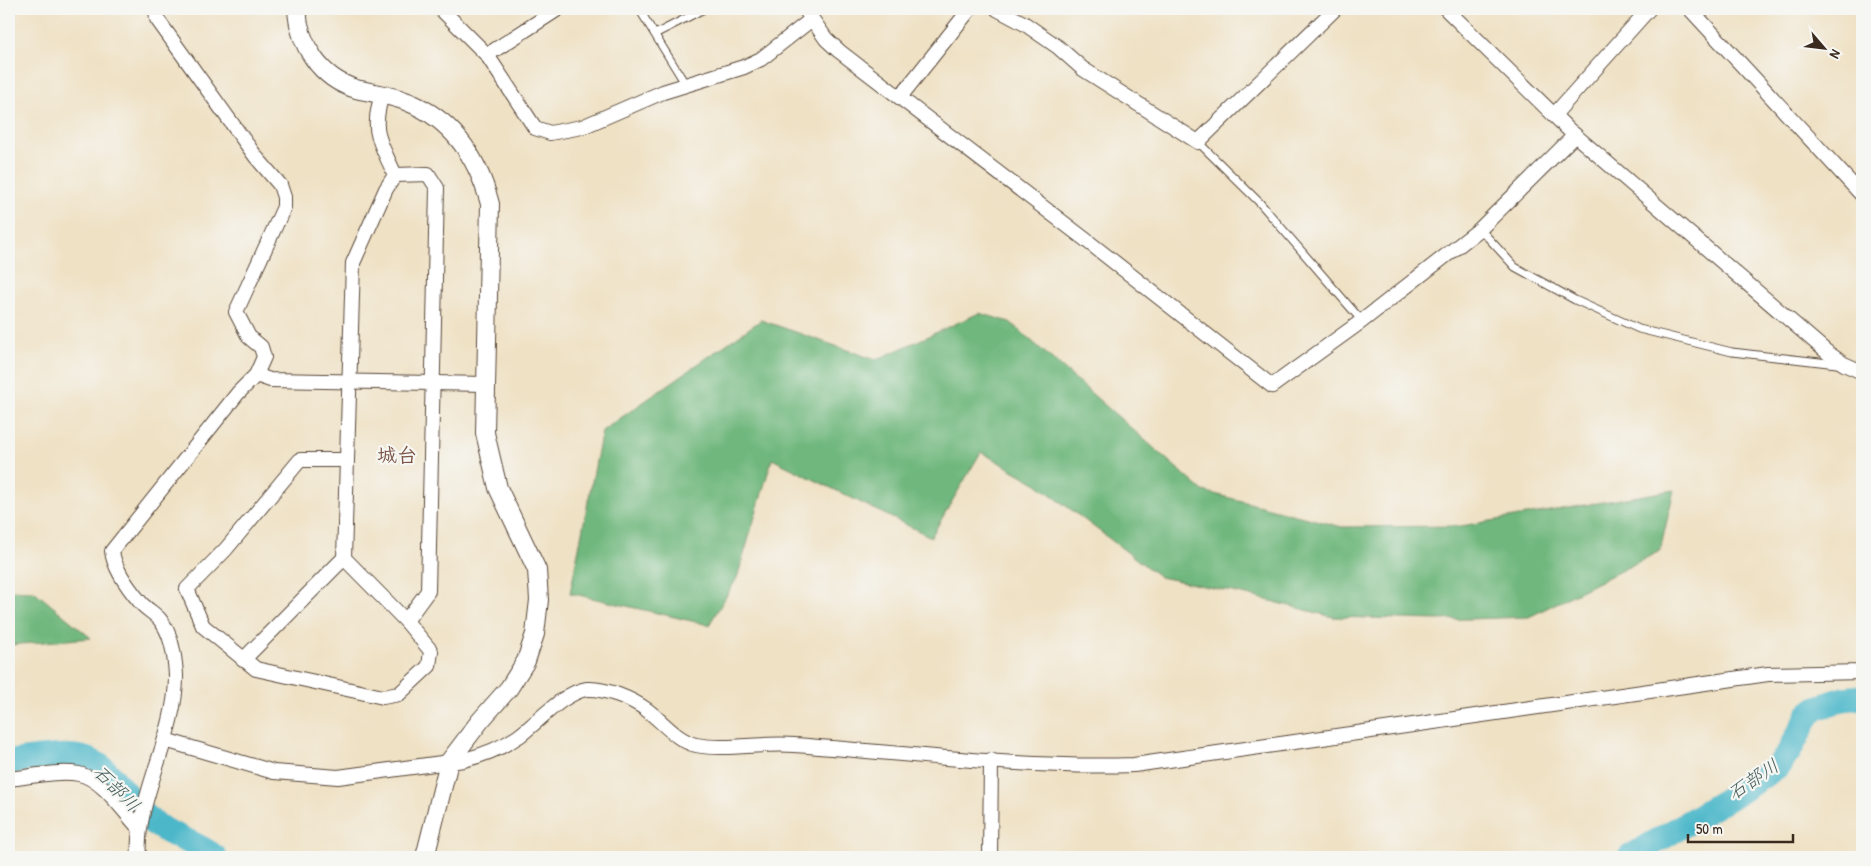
<svg xmlns="http://www.w3.org/2000/svg" width="1871" height="866" font-family="'Patrick Hand','Klee One',sans-serif">
<style>
.forest{fill:#70b77d;stroke:#56704e}
.lines{fill:none;stroke-linecap:round;stroke-linejoin:round}
.river{stroke:#4cb7c9;stroke-width:25}
.service-casing{stroke:#564537;stroke-width:9}
.minor-casing{stroke:#564537;stroke-width:16}
.tertiary-casing{stroke:#564537;stroke-width:20}
.service{stroke:#fff;stroke-width:7}
.minor{stroke:#fff;stroke-width:14}
.tertiary{stroke:#fff;stroke-width:18}
.labels{text-anchor:middle;dominant-baseline:central;stroke-width:4.5;stroke-linejoin:round;paint-order:stroke}
.water-label{font-size:19px;font-style:italic;fill:#415b5a;stroke:#f6f6f2}
.quarter-label{font-size:20px;font-weight:bold;fill:#7b5446;stroke:#f6f6f2}
</style>
<rect width="100%" height="100%" fill="#f6f6f2"/>
<filter id="ink" filterUnits="userSpaceOnUse"><feTurbulence type="fractalNoise" baseFrequency=".02" numOctaves="2"/><feDisplacementMap in="SourceGraphic" scale="10" xChannelSelector="R" yChannelSelector="G"/><feConvolveMatrix kernelMatrix="1 2 1 2 8 2 1 2 1" color-interpolation-filters="sRGB"/></filter>
<filter id="wash" filterUnits="userSpaceOnUse"><feTurbulence type="fractalNoise" baseFrequency=".0096" numOctaves="4" result="noise"/><feDisplacementMap in="SourceGraphic" scale="20" xChannelSelector="R" yChannelSelector="G"/><feGaussianBlur stdDeviation="1.12" result="paint"/><feColorMatrix in="noise" values="0 0 0 0 0 0 0 0 0 0 0 0 0 0 0 0 0 1.4 0 .05"/><feComposite in="paint" operator="in"/></filter>
<g filter="url(#wash)">
<rect width="100%" height="100%" fill="#efe1c4"/>
<g class="forest">
<path d="M979,313L1010,322L1203,491L1342,527L1461,526L1674,490L1660,551L1529,617L1437,620L1333,617L1247,595L1160,577L1037,484L981,452L931,537L772,459L737,578L709,625L570,593L602,431L761,320L876,360Z"/>
<path d="M9,590L34,591L91,638L9,645Z"/>
</g>
<g class="lines">
<g class="river">
<path d="M9,762C40,759 84,746 108,773C122,787 133,806 148,819C168,836 195,841 215,857"/>
<path d="M1630,857L1739,792L1778,766L1789,752L1809,714L1817,708L1843,699L1862,697"/>
</g>
</g>
</g>
<g filter="url(#ink)">
<g class="lines">
<defs>
<g id="service">
<path d="M639,9L686,85"/>
<path d="M655,34L704,9"/>
<path d="M1198,142L1260,203L1362,321"/>
<path d="M1480,229L1515,267L1575,300L1639,329L1732,352L1837,364"/>
</g>
<g id="minor">
<path d="M441,9L487,55L535,128L550,133L582,127L663,92L744,67L761,59L812,19"/>
<path d="M805,9L826,39L839,51L1086,240L1272,386L1362,321L1480,229L1575,135"/>
<path d="M997,9L1025,24L1058,47L1083,69L1198,142L1335,9"/>
<path d="M1446,9L1569,130L1828,353L1844,364L1862,372"/>
<path d="M1690,9L1862,195"/>
<path d="M487,55L558,9"/>
<path d="M382,95C370,132 380,141 395,175"/>
<path d="M900,97L970,9"/>
<path d="M1554,115L1649,9"/>
<path d="M395,175L428,174L437,188L428,591L406,621"/>
<path d="M256,375L270,380L486,384"/>
<path d="M344,558L406,621L431,651L429,666L399,694L383,697L256,669L203,626L187,589L226,549L300,460H347"/>
<path d="M243,660L344,558L353,263L386,189L395,175"/>
<path d="M165,740L274,772L338,777L464,760C484,755 503,747 519,736C538,722 564,692 587,689C606,688 632,699 647,710C662,721 677,741 696,745C728,751 762,742 794,745C905,753 1024,769 1134,765L1768,674L1862,672"/>
<path d="M9,779C30,777 58,770 79,774C103,779 123,811 139,828"/>
<path d="M139,857C134,801 177,735 176,675C175,658 172,635 161,621C156,614 147,610 141,603C129,589 114,569 112,551L238,393L256,375L264,357L261,347L249,337L236,312L284,207V197L280,185L256,157L157,19L156,9"/>
<path d="M990,857L991,760"/>
</g>
<path id="tertiary" d="M297,9C299,45 320,78 356,89C373,93 391,95 408,102C453,120 478,159 490,204L485,433L498,488L537,570L539,600L535,634L526,661L509,688L480,721L449,762L425,857"/>
</defs>
<use href="#service" class="service-casing"/>
<use href="#minor" class="minor-casing"/>
<use href="#tertiary" class="tertiary-casing"/>
<use href="#service" class="service"/>
<use href="#minor" class="minor"/>
<use href="#tertiary" class="tertiary"/>
</g>
</g>
<g class="labels">
<g class="water-label">
<text transform="translate(1753 779) rotate(-34)">石部川</text>
<text transform="translate(117 788) rotate(45)">石部川</text>
</g>
<g class="quarter-label">
<text x="397" y="454">城台</text>
</g>
</g>
<rect width="1871" height="866" fill="none" stroke="#f6f6f2" stroke-width="30"/>
<g transform="translate(1824 48) rotate(118)" stroke="#f6f6f2" stroke-width="4" paint-order="stroke">
<path d="M0-4L9 19L0 12L-9 19Z" fill="#3b2a1e"/>
<text y="-8" font-size="14" font-weight="bold" text-anchor="middle" fill="#3b2a1e">N</text>
</g>
<path d="M1688 834v8h105v-8" fill="none" stroke="#3b2a1e" stroke-width="2.5"/>
<text x="1696" y="834" font-size="15" fill="#3b2a1e" stroke="#f6f6f2" stroke-width="4" paint-order="stroke">50 m</text>
</svg>
